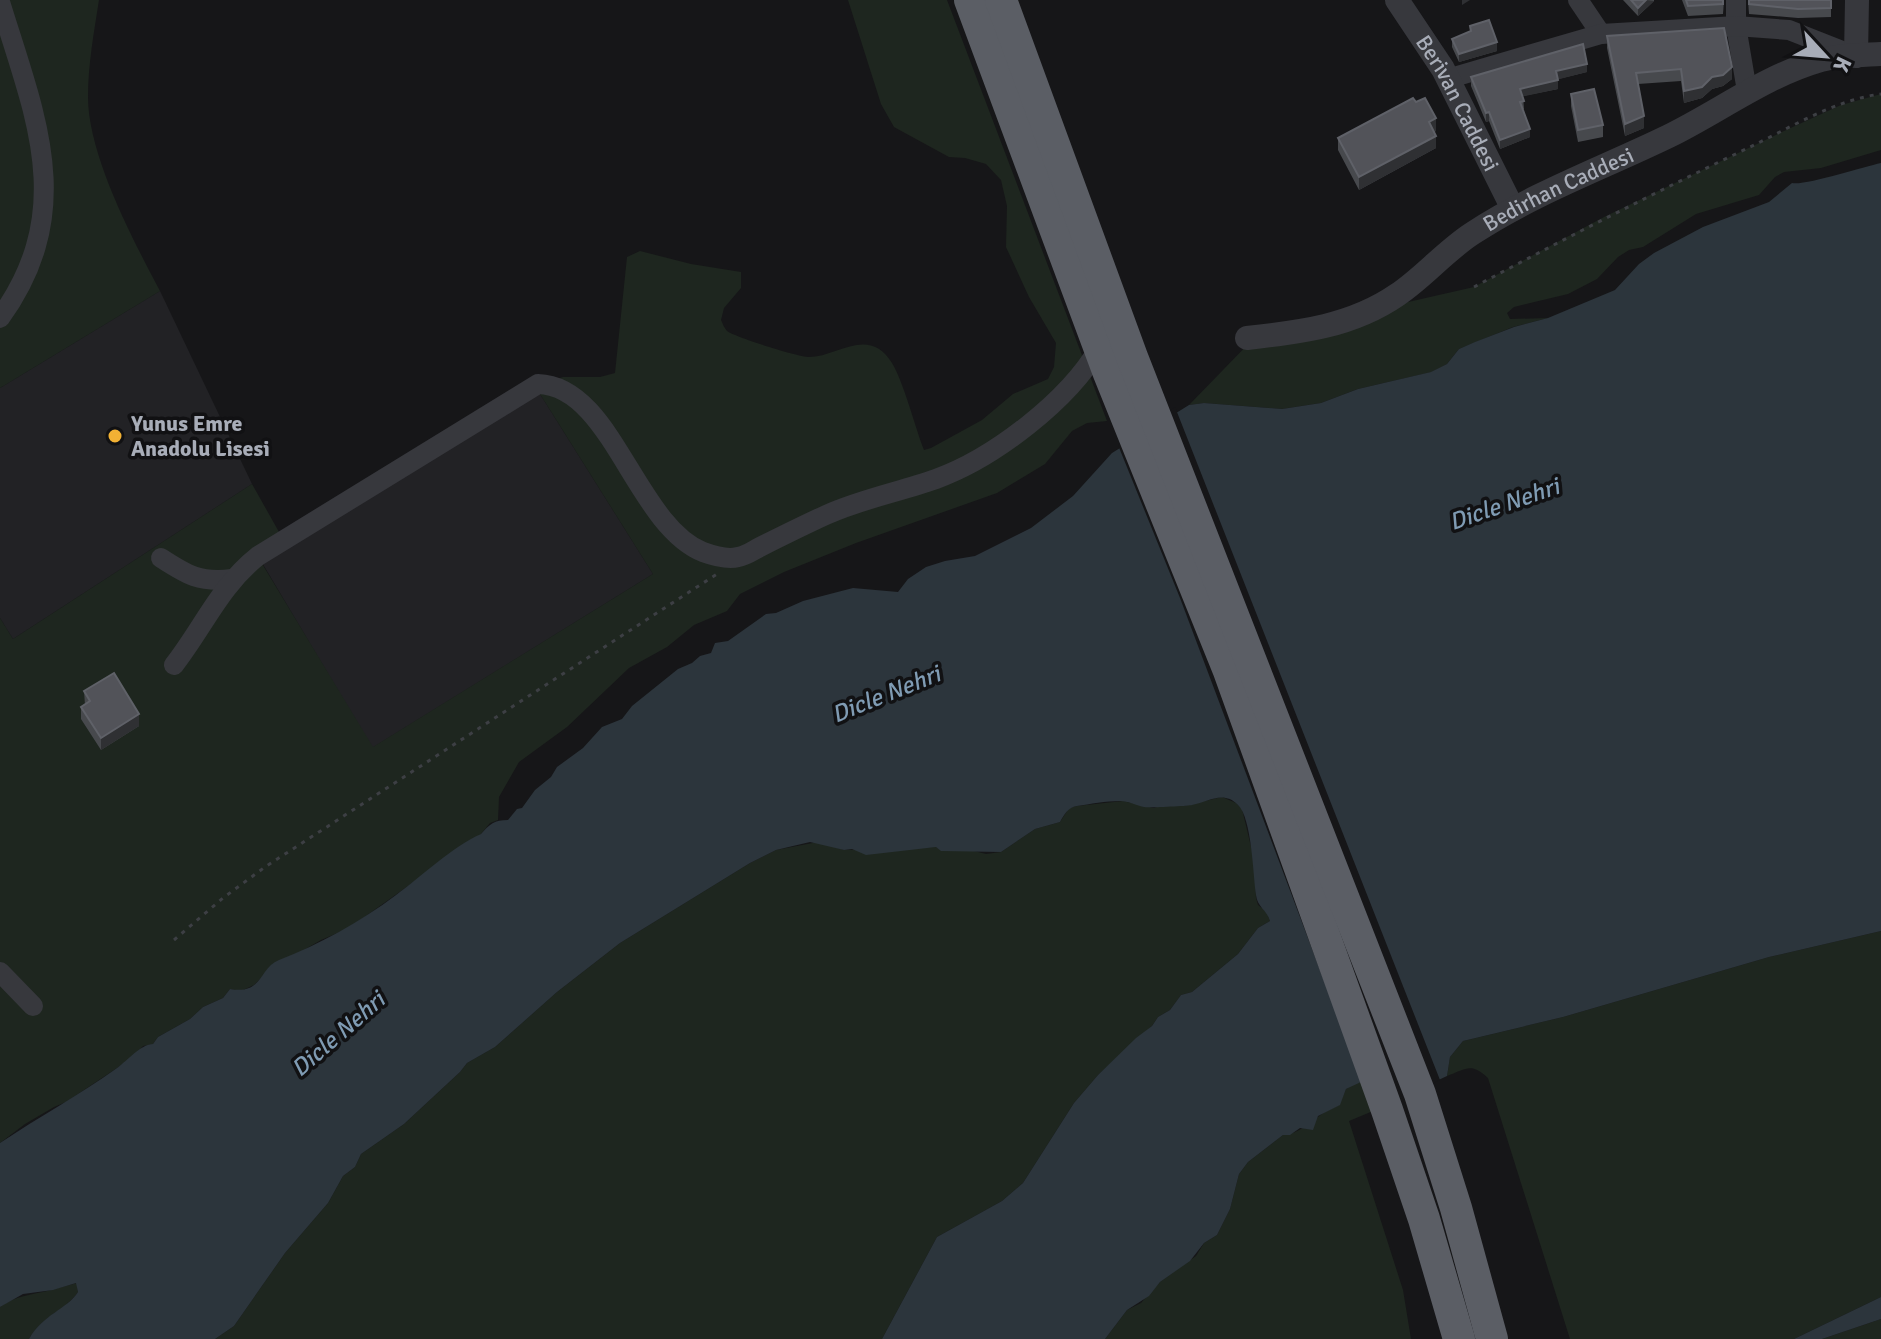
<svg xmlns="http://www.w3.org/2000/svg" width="1881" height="1339" font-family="Signika,sans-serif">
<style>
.built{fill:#222225}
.green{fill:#1e261f}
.water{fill:#2c353c}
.pier{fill:#161618}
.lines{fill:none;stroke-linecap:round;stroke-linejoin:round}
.path{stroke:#3d3f44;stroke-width:3;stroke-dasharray:4 6;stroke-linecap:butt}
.minor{stroke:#37383d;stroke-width:20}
.tertiary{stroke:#37383d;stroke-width:24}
.trunk{stroke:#5b5e65;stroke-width:32}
.wall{fill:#47494d}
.shaded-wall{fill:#2f3033}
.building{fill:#525359;stroke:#5f6168;stroke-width:2}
.poi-dot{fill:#f2b134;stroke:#111113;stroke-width:3}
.labels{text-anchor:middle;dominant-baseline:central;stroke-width:7;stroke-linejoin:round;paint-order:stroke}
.street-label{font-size:22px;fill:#a8adb8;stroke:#111113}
.poi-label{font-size:22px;font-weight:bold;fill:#a8adb8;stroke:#111113;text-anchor:start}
.water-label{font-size:24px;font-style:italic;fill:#7f9bb3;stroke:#111113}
</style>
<rect width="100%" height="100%" fill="#161618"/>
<g class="built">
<path d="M160,291L252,484L13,639L0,618V388Z"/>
<path d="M535,386L653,574L372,748L258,556Z"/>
</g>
<g class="green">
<path d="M0,0H99C94,32 88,65 88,97C88,155 133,240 160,291L0,388Z"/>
<path d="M848,0H947L1107,421L1087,423L1072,431L1045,464L997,493L856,543L784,572L740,594L727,611L694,625L667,647L629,668L567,727L519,762L499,797L498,820L490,823L481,834L349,928L321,940L288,959L278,961L254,985L241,991L230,989L223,998L203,1007L190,1019L158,1037L153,1044L143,1046L132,1058L66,1102L54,1107L25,1124L0,1143V618L13,639L252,484L283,539L258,557L373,747L653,574L535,386L563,377H600L615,373L627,257L640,251L691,264L741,272V288L724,308L721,320C723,324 724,328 727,331C735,337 798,357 809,357C837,357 869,325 892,363C904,383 915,427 924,450L931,448L982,420L1013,394L1048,379L1054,367L1056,343L1029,297L1006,247L1007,206L1001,180L986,164L965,158L949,157L894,127L881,104Z"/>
<path d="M1881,94V150L1821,168L1784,172L1775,177L1759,195L1696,214L1643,247L1629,250L1618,257L1597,279L1568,294L1514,307L1507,313L1510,319L1548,318L1513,327L1459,349L1447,364L1432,372L1358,389L1321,403L1282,409L1204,403L1189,405L1255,337L1474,287L1604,217L1784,131L1841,105Z"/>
<path d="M1222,797L1236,803L1242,809L1254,859L1256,898L1258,905L1267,912L1270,921L1258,928L1238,954L1192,992L1181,995L1170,1010L1158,1017L1152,1026L1098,1075L1074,1103L1023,1183L1002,1201L937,1237L882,1339H215L234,1326L285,1253L328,1203L343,1176L355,1167L361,1154L404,1124L460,1072L467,1063L495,1047L557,992L620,943L750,863L776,850L818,842L844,850L936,847L954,851L966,849L986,854L1001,852L1035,829L1060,822L1069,808L1077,806L1123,801L1154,808L1163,805L1183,806Z"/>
<path d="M1881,931V1297L1794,1339H1570L1488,1078C1471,1062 1466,1069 1447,1076L1450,1057L1463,1041L1563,1017L1769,957Z"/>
<path d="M1361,1081L1373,1111L1349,1121L1403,1290L1411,1339H1105L1127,1310L1141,1303L1160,1282L1196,1256L1204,1243L1217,1235L1230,1209L1239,1174L1248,1162L1283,1135C1299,1134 1310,1122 1322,1114C1327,1110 1334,1108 1339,1105L1346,1089Z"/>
<path d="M77,1283L78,1292C65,1311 43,1315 29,1339H0V1307C16,1295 32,1295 51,1290C59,1288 68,1285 77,1283Z"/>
<path d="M1881,1319V1339H1822Z"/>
</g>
<g class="water">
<path d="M1881,163V931L1769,957L1563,1017L1463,1041L1450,1057L1447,1076L1373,1111L1361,1082L1346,1089L1340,1105L1318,1116L1313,1130L1300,1128L1290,1135H1283L1248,1162L1239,1174L1230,1209L1217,1235L1204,1243L1190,1261L1160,1282L1149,1296L1127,1310L1105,1339H882L937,1237L1002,1201L1023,1183L1074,1103L1098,1075L1136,1038L1152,1026L1158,1017L1170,1010L1181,995L1192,992L1238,954L1258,928L1270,921C1267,910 1257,907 1256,895C1253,876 1252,818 1238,805C1223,790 1209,802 1192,805C1189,806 1146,808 1144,807C1135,805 1128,801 1120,801C1106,801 1090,804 1077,806C1068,807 1064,815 1060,822L1035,829L1001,852L941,851L936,847L866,855L852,849L844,850L810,842L776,850L750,863L620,943L557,992L495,1047L467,1063L460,1072L404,1124L361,1154L355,1167L343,1176L328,1203L285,1253L234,1326L215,1339H29C43,1314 66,1310 78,1292L76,1283L53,1290L23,1294L0,1307V1143C39,1117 79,1095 117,1068C128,1060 141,1044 153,1044L158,1037L190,1019L203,1007L223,998L230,989C263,995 259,968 279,960C320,944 360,922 396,895C422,876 452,847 481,834C490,824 494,820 508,820L517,809L522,808L535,790L551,777L557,767L583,748L602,727L622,719L632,706L678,669L692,663L700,656L711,653L715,643L728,641L766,614L776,613L803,601L853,588L898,592L908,579L926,567L945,561L975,556L1031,528L1073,496L1112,453L1189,405L1204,403L1282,409L1321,403L1358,389L1431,372L1447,364L1459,349L1475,342L1514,327L1548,318L1615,290L1639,264L1654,253L1703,227L1769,202L1792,183C1804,186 1863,167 1881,163Z"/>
<path d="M1881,1297V1319L1822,1339H1794Z"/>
</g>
<path class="pier" d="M1175,407L1440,1080L1373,1111L1180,598L1118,445Z"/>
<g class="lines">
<g class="path">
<path d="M1474,287C1564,239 1654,193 1746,149C1788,129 1834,100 1881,94"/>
<path d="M174,940L223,898L265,867L717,574"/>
</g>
<g class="minor">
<path d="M1578,0L1601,34"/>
<path d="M1736,0V26L1747,91"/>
<path d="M0,2C35,116 78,210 0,318"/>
<path d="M1447,79L1601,34L1736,26L1789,30L1855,56"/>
<path d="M161,558C187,575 200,583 232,579"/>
<path d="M174,665C203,628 220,586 258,556L538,384C612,386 635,524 703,552C714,556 727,560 738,557C746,556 754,550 760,547C782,536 804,525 826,515C861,499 899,492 936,479C994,458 1068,401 1099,348"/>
<path d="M0,972L33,1006"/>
</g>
<g class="tertiary">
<path id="s1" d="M1397,0L1443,69L1513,209"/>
<path d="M1856,56L1857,0"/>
<path id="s2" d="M1247,338C1301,332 1352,326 1397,295C1424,277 1445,251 1473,233C1534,193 1603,168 1669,136C1720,111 1765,76 1821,60C1839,55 1862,55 1881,54"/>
</g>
<g class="trunk">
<path d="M970,0L1108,371L1229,671L1387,1110L1424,1219L1459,1339"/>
<path d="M1001,0L1132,357L1420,1094L1456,1208L1492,1339"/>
</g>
</g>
<g class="wall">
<path d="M1623,0H1654V1L1638,16Z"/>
<path d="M1682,0H1724L1723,14L1688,16Z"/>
<path d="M1748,0H1831V17L1798,18L1749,14Z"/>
<path d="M1470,26L1497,51L1459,62L1452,47V39L1470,31Z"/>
<path d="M1607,36L1732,79L1723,86L1712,89L1702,98L1684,103L1681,81L1638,84L1644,128L1625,136L1607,48Z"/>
<path d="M1587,72L1558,79V89L1523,96L1524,109H1523L1530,137L1500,149L1489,121L1486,122L1471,86V77Z"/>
<path d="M1571,94L1603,125V137L1578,142L1571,106Z"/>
<path d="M1436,131L1434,132L1436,148L1359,190L1338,150V138Z"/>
<path d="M84,691L139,726L101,750L81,719V707L85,705Z"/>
</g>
<g class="shaded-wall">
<path d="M1462,0H1470L1462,5Z"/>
<path d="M1646,0L1654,1L1638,16V8Z"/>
<path d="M1497,42V51L1459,62V54Z"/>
<path d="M1587,64V72L1556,80V71Z"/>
<path d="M1732,67V79L1723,86L1712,89L1702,98L1684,103V91Z"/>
<path d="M1558,80V89L1520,97V89Z"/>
<path d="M1489,112V121L1486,122V113Z"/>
<path d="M1644,116V128L1625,136V124Z"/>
<path d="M1436,118V131L1429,134V122Z"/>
<path d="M1530,129V137L1500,149V140Z"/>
<path d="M1436,136V148L1359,190V177Z"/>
<path d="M139,714V726L101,750V738Z"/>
</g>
<g class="building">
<path d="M1631,0H1646L1638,8Z"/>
<path d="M1686,0H1723V4L1688,6Z"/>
<path d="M1749,0H1831V8L1798,9L1749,4Z"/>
<path d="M1489,20L1497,42L1459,54L1452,39L1471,31L1470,26Z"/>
<path d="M1724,28L1732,67L1723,75L1712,77L1702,87L1684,91L1681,69L1636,73L1644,116L1625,124L1607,36Z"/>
<path d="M1583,44L1587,64L1556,71L1558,80L1520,89L1524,101L1520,102L1530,129L1500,140L1489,112L1486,113L1471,77Z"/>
<path d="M1594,89L1603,125L1578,130L1571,94Z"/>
<path d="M1413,98L1416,102L1425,98L1436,118L1429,122L1436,136L1359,177L1338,138Z"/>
<path d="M114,673L139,714L101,738L81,707L90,701L84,691Z"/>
</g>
<circle class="poi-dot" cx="115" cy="436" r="8"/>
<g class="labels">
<g class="street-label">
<text stroke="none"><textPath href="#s1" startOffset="120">Berivan Caddesi</textPath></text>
<text stroke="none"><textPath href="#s2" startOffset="352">Bedirhan Caddesi</textPath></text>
</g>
<g class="poi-label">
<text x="131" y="423">Yunus Emre<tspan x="131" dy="25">Anadolu Lisesi</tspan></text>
</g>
<g class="water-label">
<text transform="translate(1504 504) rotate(-19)">Dicle Nehri</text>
<text transform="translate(886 694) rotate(-22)">Dicle Nehri</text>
<text transform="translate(338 1034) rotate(-41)">Dicle Nehri</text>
</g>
</g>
<g transform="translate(1825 56) rotate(116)" stroke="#111113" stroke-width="6" paint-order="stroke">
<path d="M0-6L14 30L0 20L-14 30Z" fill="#a8adb8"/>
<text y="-12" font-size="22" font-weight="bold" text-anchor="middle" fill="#a8adb8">K</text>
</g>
</svg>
